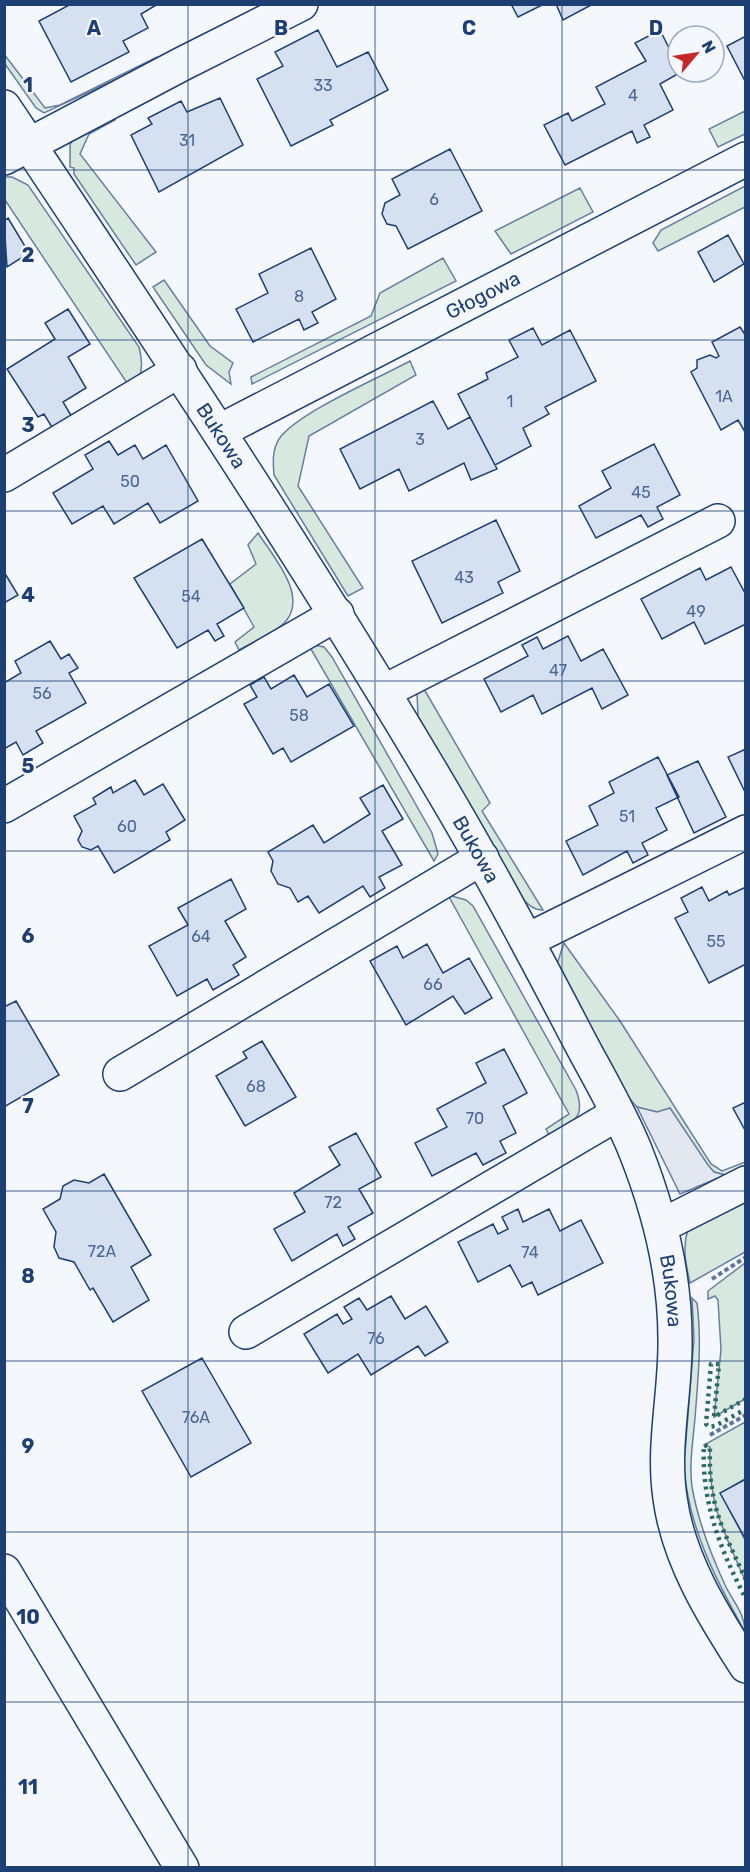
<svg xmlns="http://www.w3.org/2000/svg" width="750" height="1872" font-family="Rubik,sans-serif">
<rect width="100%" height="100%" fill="#f4f7fb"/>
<path fill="#d7e8df" stroke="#687fa3" stroke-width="1.5" d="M 4,54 L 45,108 L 60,105 L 157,57 L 158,60 L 44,113 L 36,108 L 5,64 Z
M 745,111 L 745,134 L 718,147 L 709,129 Z
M 112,114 L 115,120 L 89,134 L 80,154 L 156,252 L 136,265 L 74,174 L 74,168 L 70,167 L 70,145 L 73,138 Z
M 4,177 L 12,177 L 28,185 L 139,347 C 143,362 144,378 131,389 L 5,200 Z
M 745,186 L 745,207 L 658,251 L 653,243 L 661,230 Z
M 580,188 L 593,212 L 511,254 L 495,231 Z
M 443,258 L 456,281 L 252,384 L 251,377 L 371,316 L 380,293 Z
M 164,280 L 210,346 L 233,363 L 229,372 L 231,384 L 206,365 L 153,287 Z
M 410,361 L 416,375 L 309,436 L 298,486 L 363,588 L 348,596 L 274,475 C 273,463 272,450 279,439 C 297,413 379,378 410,361 Z
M 258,533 C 272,555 308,595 286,621 C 276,633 253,642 239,650 L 235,642 L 254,627 L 230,584 L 256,564 L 248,545 Z
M 308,644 L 324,647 L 332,657 L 432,833 L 438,854 L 434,861 Z
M 424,689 L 490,803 L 482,811 L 543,910 C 531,910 525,901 518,893 L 418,716 L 417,693 Z
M 448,895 L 466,900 L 473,906 L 576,1090 C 587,1120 572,1122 549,1135 L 546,1129 L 569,1114 Z
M 564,943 L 620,1021 L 711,1164 L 722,1171 L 745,1162 L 745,1167 L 725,1175 L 714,1172 L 657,1112 L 637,1107 L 626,1095 L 557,964 Z
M 745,1196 L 745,1252 L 690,1283 C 686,1265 682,1248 688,1229 Z
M 745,1263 L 745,1399 L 714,1417 L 721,1350 L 718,1300 L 715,1296 L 708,1299 L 708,1291 Z
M 692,1298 L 697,1303 C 702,1341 698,1379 695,1418 C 693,1441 689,1464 692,1487 C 698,1521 711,1555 726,1587 C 734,1603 745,1614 745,1632 C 716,1580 688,1527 684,1466 L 694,1339 Z
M 745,1422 L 745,1479 L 721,1493 L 745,1540 L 745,1580 C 723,1529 708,1505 710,1447 L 704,1445 Z"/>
<path fill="#e3e8f0" stroke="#687fa3" stroke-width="1.5" d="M 637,1107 L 657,1112 L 670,1108 L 708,1165 L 714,1172 L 725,1175 L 680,1194 Z"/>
<path fill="#d5e0f0" stroke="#1d3f73" stroke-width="1.5" d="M 71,4 L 158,4 L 141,14 L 148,28 L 123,41 L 129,52 L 71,82 L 39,21 Z
M 511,4 L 544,4 L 518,17 Z
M 556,4 L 593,4 L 563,20 Z
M 318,30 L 337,67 L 368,52 L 388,90 L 330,120 L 333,125 L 291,146 L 257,79 L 283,66 L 275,52 Z
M 660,30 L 678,66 L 678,72 L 681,72 L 660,84 L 673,110 L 644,125 L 650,137 L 637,143 L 632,131 L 565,165 L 544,125 L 568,113 L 572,121 L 605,104 L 596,87 L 646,61 L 635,43 Z
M 746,36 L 746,83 L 727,46 Z
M 220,98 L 243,145 L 159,192 L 131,135 L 152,124 L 148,118 L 181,101 L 187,112 Z
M 450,149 L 482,211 L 408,249 L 396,226 L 387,224 L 382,214 L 385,203 L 400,195 L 392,179 Z
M 8,218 L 29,253 L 7,267 L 4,221 Z
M 728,235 L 744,264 L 714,282 L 698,252 Z
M 311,248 L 336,299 L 312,312 L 318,323 L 304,330 L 299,319 L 253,342 L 236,309 L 268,293 L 259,274 Z
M 68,309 L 90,344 L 68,357 L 86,388 L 63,402 L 72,417 L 53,429 L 44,414 L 38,417 L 7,369 L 55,339 L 45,323 Z
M 740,327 L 746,336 L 745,432 L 738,420 L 721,430 L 691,372 L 697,368 L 697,360 L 710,355 L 716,358 L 719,356 L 712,342 Z
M 533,328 L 542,345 L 570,330 L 596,381 L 545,407 L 549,414 L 523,428 L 531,446 L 495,465 L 458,394 L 488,379 L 486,373 L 518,357 L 509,340 Z
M 433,401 L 448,429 L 470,417 L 497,469 L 471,480 L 464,463 L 409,491 L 399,469 L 360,489 L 340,449 Z
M 109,441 L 118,455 L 135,445 L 143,459 L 166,445 L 198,501 L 160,523 L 148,503 L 114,524 L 103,506 L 72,524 L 53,493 L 93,469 L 85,455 Z
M 654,444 L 680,495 L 657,507 L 663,519 L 648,527 L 641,515 L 596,538 L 579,506 L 611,488 L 602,471 Z
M 496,520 L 520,571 L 498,582 L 503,593 L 442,623 L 412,561 Z
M 202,539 L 244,608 L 217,624 L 224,636 L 215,641 L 208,630 L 177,648 L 134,578 Z
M 731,567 L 746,595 L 746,624 L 705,644 L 694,622 L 662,639 L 641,599 L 700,568 L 706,580 Z
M 4,572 L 18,595 L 4,603 Z
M 568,636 L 581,661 L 603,649 L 628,695 L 602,709 L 592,688 L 542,714 L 533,695 L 501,712 L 484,679 L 528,656 L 522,645 L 537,637 L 543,649 Z
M 50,641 L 61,659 L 69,654 L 78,668 L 69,673 L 86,703 L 36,731 L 43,743 L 23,755 L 16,742 L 4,749 L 4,683 L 21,673 L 15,661 Z
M 294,675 L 307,697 L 329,684 L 354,726 L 291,762 L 283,748 L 273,754 L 244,704 L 257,697 L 250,685 L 264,677 L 271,689 Z
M 746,749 L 746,791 L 745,792 L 728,757 Z
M 658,757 L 679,797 L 656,808 L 667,830 L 642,843 L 648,855 L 633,863 L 627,851 L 583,875 L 566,841 L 598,825 L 589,806 L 614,793 L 609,782 Z
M 698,761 L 726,817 L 694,833 L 667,775 Z
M 135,780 L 144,795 L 163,784 L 185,820 L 166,832 L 170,840 L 114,873 L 98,846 L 91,850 L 82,847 L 78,840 L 82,831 L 74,816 L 96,804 L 93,798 L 111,787 L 113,793 Z
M 383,785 L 403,819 L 382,831 L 402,865 L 379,877 L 385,888 L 370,897 L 363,886 L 319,913 L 308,896 L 298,902 L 290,888 L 278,884 L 271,871 L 273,861 L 268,852 L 313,825 L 324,843 L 370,814 L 360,798 Z
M 231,879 L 246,909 L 225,921 L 246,957 L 233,965 L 239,975 L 213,990 L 207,979 L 177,996 L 149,946 L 188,925 L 178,908 Z
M 702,887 L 709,901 L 727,891 L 729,895 L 746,887 L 746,964 L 709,983 L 675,918 L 688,912 L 681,898 Z
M 427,944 L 443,973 L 469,958 L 492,998 L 465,1014 L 453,996 L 406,1025 L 370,961 L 397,946 L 403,958 Z
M 16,1001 L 59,1075 L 4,1107 L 4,1007 Z
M 262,1041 L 296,1097 L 245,1126 L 216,1076 L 247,1058 L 243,1052 Z
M 504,1049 L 527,1093 L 503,1106 L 516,1133 L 500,1141 L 506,1153 L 483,1165 L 476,1153 L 432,1176 L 415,1143 L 447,1127 L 437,1109 L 486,1083 L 476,1063 Z
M 746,1102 L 746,1132 L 733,1108 Z
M 356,1133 L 381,1177 L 359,1189 L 373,1213 L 348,1227 L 355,1239 L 343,1246 L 337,1234 L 292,1261 L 274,1229 L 305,1212 L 294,1193 L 340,1165 L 329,1147 Z
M 104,1174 L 151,1255 L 131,1267 L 149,1300 L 113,1322 L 93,1288 L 90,1290 L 74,1262 L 59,1258 L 54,1247 L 56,1232 L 43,1209 L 60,1199 L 63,1186 L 74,1180 L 89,1183 Z
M 518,1209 L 523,1222 L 549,1209 L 560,1231 L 581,1220 L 603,1263 L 538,1295 L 532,1282 L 522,1287 L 510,1265 L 478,1282 L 458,1242 L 493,1224 L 498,1234 L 508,1229 L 502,1217 Z
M 391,1296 L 405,1319 L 426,1306 L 448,1342 L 425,1356 L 418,1346 L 371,1375 L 358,1354 L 328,1373 L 304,1334 L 337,1314 L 343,1324 L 352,1319 L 344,1307 L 359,1298 L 367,1310 Z
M 202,1358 L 251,1443 L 191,1477 L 142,1391 Z
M 746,1479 L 746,1540 L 720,1493 Z"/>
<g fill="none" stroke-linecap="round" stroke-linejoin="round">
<g stroke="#1d3f73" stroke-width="36">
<g id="minor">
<path id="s1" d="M 4,107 C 158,338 312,568 452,807 C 497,884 538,961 579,1040 C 598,1076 620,1113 635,1150 C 659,1210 675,1274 675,1339 C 676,1392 662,1445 670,1498 C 678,1559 713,1615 746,1666"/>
<path d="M 4,158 L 182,64 L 301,4"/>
<path id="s2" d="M 220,431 L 746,159"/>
<path d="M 4,475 L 180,370"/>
<path d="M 385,691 L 718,521"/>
<path d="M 4,806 L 337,614"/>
<path d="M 528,940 L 746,832"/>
<path d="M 120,1074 L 482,858"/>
<path d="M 661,1226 L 746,1183"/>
<path d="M 246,1332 L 617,1114"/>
</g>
</g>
<g stroke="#1d3f73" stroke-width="36">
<path id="major" d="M 4,1571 L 182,1868"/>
</g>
<path stroke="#5e769c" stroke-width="4" stroke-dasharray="4.5 3" stroke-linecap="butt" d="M 712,1279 L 746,1257
M 710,1435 L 746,1415"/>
<use href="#minor" stroke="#f4f7fb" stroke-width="33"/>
<use href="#major" stroke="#f4f7fb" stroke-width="33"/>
<path stroke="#2c6c60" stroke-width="4.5" stroke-dasharray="3 4.5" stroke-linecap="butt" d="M 746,1399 L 714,1417 L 719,1364 L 711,1364 L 706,1424 L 709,1427 L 715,1426 L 746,1409
M 746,1580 C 722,1528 708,1505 710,1447 L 704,1445 C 701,1501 720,1549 746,1599"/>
</g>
<path fill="none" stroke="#1d3f73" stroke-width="1.5" stroke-opacity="0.55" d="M 188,4 L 188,1868M 375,4 L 375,1868M 562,4 L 562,1868M 4,170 L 746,170M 4,340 L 746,340M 4,511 L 746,511M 4,681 L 746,681M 4,851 L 746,851M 4,1021 L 746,1021M 4,1191 L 746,1191M 4,1361 L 746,1361M 4,1532 L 746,1532M 4,1702 L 746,1702"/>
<g text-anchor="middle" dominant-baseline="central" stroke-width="4.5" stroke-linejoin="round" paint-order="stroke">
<g font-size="16" fill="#4b6792">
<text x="323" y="85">33</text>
<text x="633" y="95">4</text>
<text x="187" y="140">31</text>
<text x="434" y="199">6</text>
<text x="299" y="296">8</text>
<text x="724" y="396">1A</text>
<text x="510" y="401">1</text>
<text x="420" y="439">3</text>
<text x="130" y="481">50</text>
<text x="641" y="492">45</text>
<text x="464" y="577">43</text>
<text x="191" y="596">54</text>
<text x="696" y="611">49</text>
<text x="558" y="670">47</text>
<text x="42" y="693">56</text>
<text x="299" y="715">58</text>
<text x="627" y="816">51</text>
<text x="127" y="826">60</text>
<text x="201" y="936">64</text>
<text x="716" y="941">55</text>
<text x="433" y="984">66</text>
<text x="256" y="1086">68</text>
<text x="475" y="1118">70</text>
<text x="333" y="1202">72</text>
<text x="102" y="1251">72A</text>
<text x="530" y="1252">74</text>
<text x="376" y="1338">76</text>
<text x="196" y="1417">76A</text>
</g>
<g font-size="20" fill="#1d3f73" stroke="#f4f7fb">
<text stroke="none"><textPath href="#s2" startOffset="296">Głogowa</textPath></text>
<text stroke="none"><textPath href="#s1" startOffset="394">Bukowa</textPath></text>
<text stroke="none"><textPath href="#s1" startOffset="880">Bukowa</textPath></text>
<text stroke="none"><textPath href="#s1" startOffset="1366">Bukowa</textPath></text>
</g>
</g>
<g font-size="20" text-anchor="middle" font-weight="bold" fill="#1d3f73" stroke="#f4f7fb" stroke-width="4.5" stroke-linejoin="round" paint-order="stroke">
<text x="94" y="35">A</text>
<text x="281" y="35">B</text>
<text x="469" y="35">C</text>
<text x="656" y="35">D</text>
<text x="28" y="92">1</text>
<text x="28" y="262">2</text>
<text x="28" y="432">3</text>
<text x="28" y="602">4</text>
<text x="28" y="773">5</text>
<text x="28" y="943">6</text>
<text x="28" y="1113">7</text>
<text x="28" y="1283">8</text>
<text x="28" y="1453">9</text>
<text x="28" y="1624">10</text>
<text x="28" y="1794">11</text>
</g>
<rect width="750" height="1872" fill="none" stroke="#1d3f73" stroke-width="12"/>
<g transform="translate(696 54) rotate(61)"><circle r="28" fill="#f4f7fb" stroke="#9eadc5" stroke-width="1.5"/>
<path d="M0-4.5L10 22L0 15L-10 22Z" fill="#c62828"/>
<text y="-9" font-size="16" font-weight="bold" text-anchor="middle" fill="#1d3f73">N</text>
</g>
</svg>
